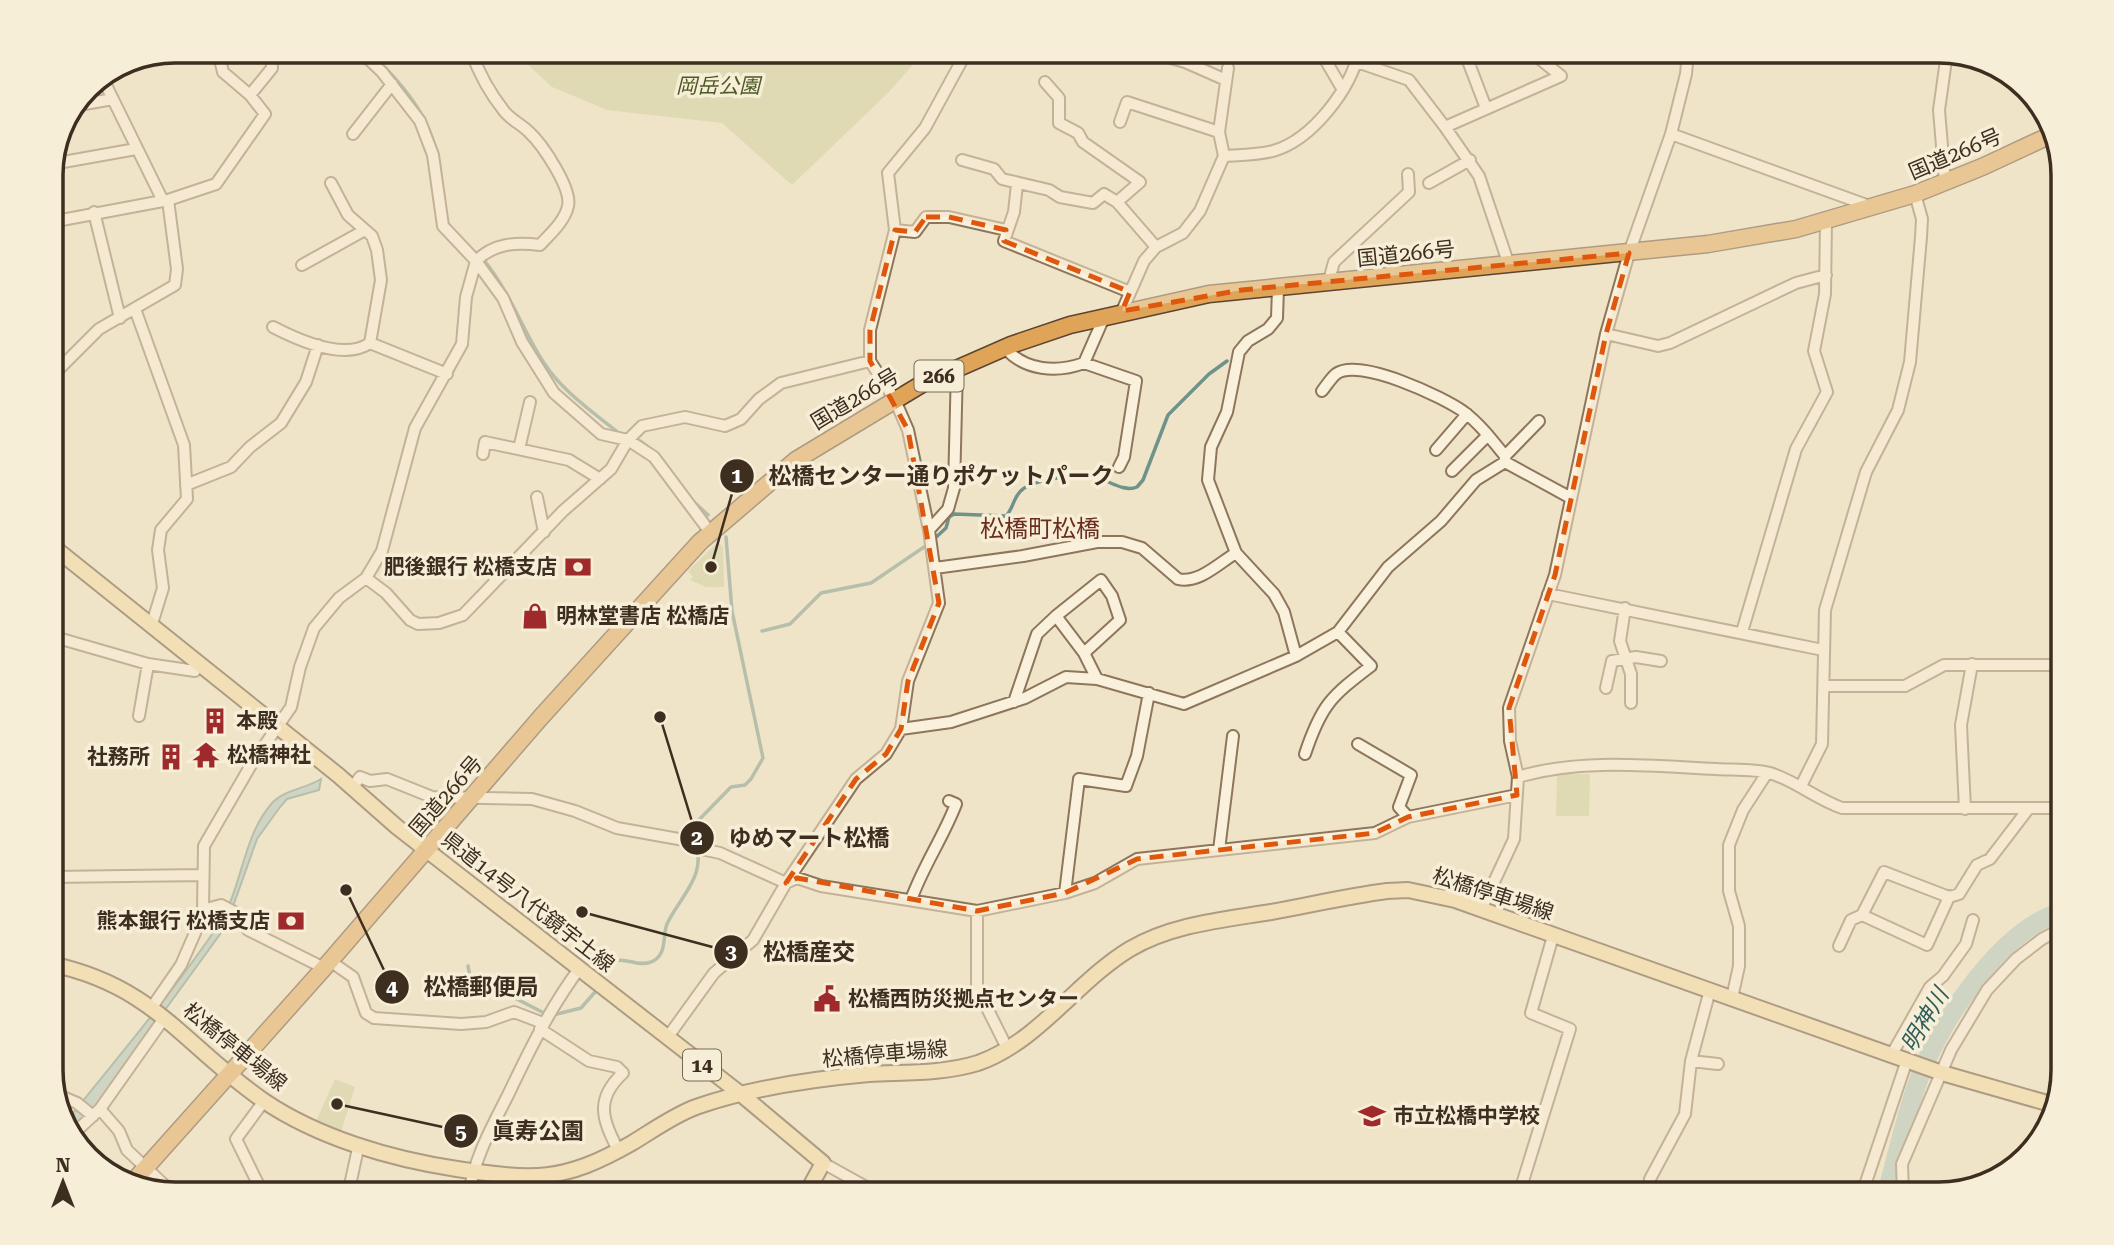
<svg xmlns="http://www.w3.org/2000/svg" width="2114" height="1245" font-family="'Roboto Serif','Noto Sans JP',serif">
<rect width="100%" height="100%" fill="#f0e4c8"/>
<path fill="#c9cf9b" d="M 513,51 L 925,51 L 889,92 L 792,185 L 722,123 L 607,110 L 552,87 Z
M 718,542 L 723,547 L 724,587 L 706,587 L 690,580 L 693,577 L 688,571 Z
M 1557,774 L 1590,774 L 1589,816 L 1556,816 Z
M 335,1079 L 355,1087 L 341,1132 L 316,1121 Z"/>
<path fill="#a9c4bc" stroke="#6f938a" stroke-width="2" d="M 321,779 L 319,790 L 287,799 L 280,807 L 257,839 L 226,926 L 93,1109 L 68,1132 L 65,1123 C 117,1058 172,994 219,924 C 243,887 242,836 273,802 C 285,790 307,788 321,779 Z"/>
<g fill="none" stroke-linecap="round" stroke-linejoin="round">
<path stroke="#6f938a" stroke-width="3.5" d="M 369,52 C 408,88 436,124 441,178
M 483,259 C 509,290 522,329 544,363 C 562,391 594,413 620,434
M 640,441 L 652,450
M 694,502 L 708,515
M 933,540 L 946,528 L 949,517 L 954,514 L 1006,516 C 1014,508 1013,496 1023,489 C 1033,480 1077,474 1091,476 C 1106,478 1122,493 1137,487 L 1143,480 L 1168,415 L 1209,374 L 1227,361
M 762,631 L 790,624 L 821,593 L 871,583 L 927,545
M 690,838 L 689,830 L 731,787 L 745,785 L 751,779 L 763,758 L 732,611 L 726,537
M 468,966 L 470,977 L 483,989 L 501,991 L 546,1014
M 601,972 C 620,948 632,969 651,962 C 668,955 662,936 667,924 C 677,902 704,877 697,851
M 553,1015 L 581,1008 L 595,992"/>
<path stroke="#a9c4bc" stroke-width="19" d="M 1886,1194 C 1898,1154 1906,1110 1922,1071 C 1945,1015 2002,929 2063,911"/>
<g stroke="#8d765c" stroke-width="14">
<path id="minor" d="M 218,51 L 223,72 L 250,95
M 360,51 L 382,72 L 420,121 L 433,155 L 443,226 L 476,261 L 503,298 L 522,342 L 554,393 L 601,434 L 628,440 L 654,457 L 710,532
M 1146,51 L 1185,62 L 1226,80
M 1320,51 L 1343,90
M 1121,57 L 1124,51
M 1357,62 L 1409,80 L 1445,127 L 1479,176 L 1509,265
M 102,77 L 163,201
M 1045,82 L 1059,98 L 1059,123 L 1078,133 L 1083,142 L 1140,182 L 1117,202 L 1156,247
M 79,105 L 113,99
M 1486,108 L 1468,61 L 1497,51
M 1120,122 L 1127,102 L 1219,132
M 1445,127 L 1561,76 L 1530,51
M 353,134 L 392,84
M 1671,134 L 1872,207
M 1224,156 L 1219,132 L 1228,68
M 962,160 L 994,169 L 1002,179 L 1049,190 L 1060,197 L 1093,203 L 1104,194 L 1117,202
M 52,164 L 136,149
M 1945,182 L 1939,110 L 1947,53
M 331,183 L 348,215 L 372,236 L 377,250 L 381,280 L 370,343 L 447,374
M 1429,183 L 1470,160
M 1017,184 L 1014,212 L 1004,241 L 1130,292
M 94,212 L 120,318
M 51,222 L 168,200
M 895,230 L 915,232 L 926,217 L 949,217 L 1006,230
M 302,265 L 365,230
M 1328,284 L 1334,262 L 1409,192 L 1408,174
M 1278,288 L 1277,318 L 1268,329 L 1248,341 L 1239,352 L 1227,412 L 1211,447 L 1208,480 L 1236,553 L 1274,594 L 1284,612 L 1296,656
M 135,309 L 184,445 L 187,499 L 161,530 L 158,550 L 163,588 L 151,627
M 1122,311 L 1144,261 L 1156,247 L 1183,233 L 1200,211 L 1224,156 C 1240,155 1257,155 1273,151 C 1312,140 1351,89 1359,51
M 1105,315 L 1084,363 L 1136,381 L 1124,457 L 1119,467
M 273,327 C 298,340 344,361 370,343
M 2059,329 L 2063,373
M 1606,334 L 1658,346 L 1670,343 L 1796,283 L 1826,275
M 1005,348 C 1025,371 1057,373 1084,363
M 51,377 L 99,329 L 175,285 L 177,269 L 168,200 L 216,184 L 265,114 L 250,95 L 272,68 L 271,51
M 1322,391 C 1326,386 1331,378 1336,374 C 1359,357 1443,397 1464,412 C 1480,424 1493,441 1505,456
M 519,449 L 530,402
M 1436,450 L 1467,414
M 483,454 L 485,442 L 569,460 L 600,479
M 1505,461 L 1505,456 L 1539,421
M 1452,471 L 1488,435
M 186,485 L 231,467 L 250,447 L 281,423 L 306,382 L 318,345
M 537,497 L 544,532
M 929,530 L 948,509 L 954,488 L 957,367
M 935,568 L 1023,556 L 1097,542 L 1122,542 L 1142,548 L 1178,579 C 1199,584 1219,563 1236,553
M 366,578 L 386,593 L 410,620 L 418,624 L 439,623 L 463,615 L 563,511 L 611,469 L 628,440 L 642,426 L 685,417 L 725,426 L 741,419 L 759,399 L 781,383 L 870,361
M 1548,594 L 1823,650
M 1625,608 L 1620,641 L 1631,674 L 1631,703
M 1056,616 L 1101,580 L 1112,596 L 1120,620 L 1084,653
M 1742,632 L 1796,449 L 1827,392 L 1814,351 L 1825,294 L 1826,220
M 51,636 L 148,664 L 195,671
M 1824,686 L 1905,686 L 1944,665 L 2063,665
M 1606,688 L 1612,661 L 1636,657 L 1661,661
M 1014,702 L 1037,634 L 1056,616 L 1084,653 L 1097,679
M 139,716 L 148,664
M 901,729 L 951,722 L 1025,698 L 1066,677 L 1097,679 L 1184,704 L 1296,656 L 1338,632 L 1388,567 L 1441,521 L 1476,480 L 1505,462 L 1571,498
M 1358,744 L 1411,775 L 1399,807 L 1408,817
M 1305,754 C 1321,706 1330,697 1371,666 L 1338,632
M 2059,767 L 2057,868 L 2063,867
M 1518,777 C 1580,758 1652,766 1716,769 C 1733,770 1754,769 1770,773 C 1796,781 1816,799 1842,808 L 2063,808
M 1801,786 L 1822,744 L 1825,610 L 1866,472 L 1898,410 L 1910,362 L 1921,237 L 1922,219 L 1915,194
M 352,788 L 360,777 L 370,781 L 387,779 L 432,797 L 532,799 L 575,811 L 617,828 L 684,840 L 701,849 L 720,853 L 786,883 L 797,878 L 821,886 L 977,911 L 1065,893 L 1095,883 L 1137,859 L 1375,833 L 1408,817 L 1517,795
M 1965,809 L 1961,725 L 1972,664
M 1219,850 L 1233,736
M 51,877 L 203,875
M 1065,893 L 1079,779 L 1126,786 L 1137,756 L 1149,693
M 1949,897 L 1927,945 L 1862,915 L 1884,872 L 1949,897 L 1959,894 L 1977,865 L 1990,859 L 2029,808
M 911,900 C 923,866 943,838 956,804 L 949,801
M 203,910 L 221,905 L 236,913 L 248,930 L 324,968
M 1481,910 L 1514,839 L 1518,777 L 1510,741 L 1509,708 L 1555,575 L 1606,334 L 1629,253 L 1671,134 L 1686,74 L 1688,51
M 977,911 L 977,988 L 1007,1048
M 1839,946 L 1851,920 L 1862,915
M 330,961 L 353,977 L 366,1013 L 374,1018 L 461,1024 L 486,1022 L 514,1012 L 543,1023
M 1732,998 L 1739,966 L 1739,926 L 1729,891 L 1729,845 L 1743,810 L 1767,773
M 152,1007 L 181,965 L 198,926 L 203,910 L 204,846 L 251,765 L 291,707 L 300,667 L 314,628 L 339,598 L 366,578 L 382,551 L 415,428 L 462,344 L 466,297 L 476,261 C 494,243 516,242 540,245 C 550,234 565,221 568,206 C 572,188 542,144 529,132 C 521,124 511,120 504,111 C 489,92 479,74 471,51
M 540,1029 L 589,1061 L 617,1067 L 623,1073 C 594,1100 603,1120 618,1150
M 667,1038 L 714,973 L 753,940 L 786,883 L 856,779 L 886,754 L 901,729 L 908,681 L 939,603 L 929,530 L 908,430 L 895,400 L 870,361 L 870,330 L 895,230 L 888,173 L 925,128 L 967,51
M 1892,1054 L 1930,987 L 1943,976 L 1966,944 L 1973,920
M 1691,1061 L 1718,1064
M 56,1094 L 77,1103 L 93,1116
M 100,1109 L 119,1131 L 127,1150 L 174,1194
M 71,1136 L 100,1109 L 165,1017
M 823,1163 L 879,1194
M 263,1194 L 236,1139 L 264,1101
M 348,1194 L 359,1144
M 469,1194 C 474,1158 492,1127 508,1095 C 529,1051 550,1008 579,969
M 1519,1194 L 1570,1029 L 1531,1013 L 1553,936
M 1648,1194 L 1650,1179 L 1685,1114 L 1691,1061 L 1710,990
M 1862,1194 L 1907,1060
M 1903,1194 L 1902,1164 L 1951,1050 L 1987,990 L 2016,959 L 2042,939 L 2063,928"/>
</g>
<g stroke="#5b4430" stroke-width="18">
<path id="major" d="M 51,545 L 338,775 L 397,827 L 742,1095 L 823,1163 L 806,1194
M 51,964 C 155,986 184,1046 264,1101 C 319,1138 391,1159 457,1169 C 534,1180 562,1183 632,1143 C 652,1131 674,1115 696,1107 C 750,1088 812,1079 869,1074 C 906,1072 942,1074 978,1063 C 1038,1042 1077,981 1130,949 C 1173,924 1223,920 1271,912 C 1310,905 1348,896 1387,891 L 1408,890 L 1455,900 L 1942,1073 L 2054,1105"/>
</g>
<g stroke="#5b4430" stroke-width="19">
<path id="highway" d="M 132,1183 L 324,968 L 541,717 L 700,542 L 796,460 L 922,384 L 1011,345 L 1070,325 L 1209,294 L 1708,244 L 1796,229 L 1915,194 L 1982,167 L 2053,134"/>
</g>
<use href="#minor" stroke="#faf1dc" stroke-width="10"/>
<use href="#major" stroke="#f3d9a0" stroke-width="14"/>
<use href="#highway" stroke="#e0a458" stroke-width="16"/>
</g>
<path d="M0 0H2114V1245H0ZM 926,217 L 949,217 L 1006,230 L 1004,241 L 1130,292 L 1122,311 L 1242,290 L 1629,253 L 1606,334 L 1555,575 L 1509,708 L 1517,795 L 1408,817 L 1375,833 L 1137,859 L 1065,893 L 977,911 L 797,878 L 786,883 L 856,779 L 886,754 L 901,729 L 908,681 L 939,603 L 908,430 L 870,361 L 870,330 L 895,230 L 915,232 Z" fill="#f0e4c8" fill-opacity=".55" fill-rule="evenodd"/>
<path fill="none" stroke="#df570d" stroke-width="5" stroke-dasharray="14 9" stroke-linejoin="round" d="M 926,217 L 949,217 L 1006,230 L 1004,241 L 1130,292 L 1122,311 L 1242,290 L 1629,253 L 1606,334 L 1555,575 L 1509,708 L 1517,795 L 1408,817 L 1375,833 L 1137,859 L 1065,893 L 977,911 L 797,878 L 786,883 L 856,779 L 886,754 L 901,729 L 908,681 L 939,603 L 908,430 L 870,361 L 870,330 L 895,230 L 915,232 Z"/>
<defs>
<g id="bank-bare" transform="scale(2.1)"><path d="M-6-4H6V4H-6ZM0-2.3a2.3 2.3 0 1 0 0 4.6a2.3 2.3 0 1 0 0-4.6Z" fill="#9e2a2b" stroke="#f7eed8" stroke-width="2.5" paint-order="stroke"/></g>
<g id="shop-bare" transform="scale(2.1)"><path d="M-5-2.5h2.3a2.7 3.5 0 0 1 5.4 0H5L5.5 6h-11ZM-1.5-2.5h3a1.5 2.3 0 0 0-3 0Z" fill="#9e2a2b" stroke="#f7eed8" stroke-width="2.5" paint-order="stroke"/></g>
<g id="building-bare" transform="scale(2.1)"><path d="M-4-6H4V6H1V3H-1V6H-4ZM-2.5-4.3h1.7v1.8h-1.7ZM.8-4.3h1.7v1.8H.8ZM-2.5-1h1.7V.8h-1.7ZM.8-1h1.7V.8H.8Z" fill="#9e2a2b" stroke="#f7eed8" stroke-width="2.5" paint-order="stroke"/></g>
<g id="temple-bare" transform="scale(2.1)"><path d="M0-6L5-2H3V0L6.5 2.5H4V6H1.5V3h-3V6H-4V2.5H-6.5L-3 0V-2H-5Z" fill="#9e2a2b" stroke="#f7eed8" stroke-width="2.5" paint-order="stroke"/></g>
<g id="civic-bare" transform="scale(2.1)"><path d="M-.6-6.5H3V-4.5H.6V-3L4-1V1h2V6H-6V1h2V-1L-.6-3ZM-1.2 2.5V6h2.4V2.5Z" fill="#9e2a2b" stroke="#f7eed8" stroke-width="2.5" paint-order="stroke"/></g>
<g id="school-bare" transform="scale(2.1)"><path d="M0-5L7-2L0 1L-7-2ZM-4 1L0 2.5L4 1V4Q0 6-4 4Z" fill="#9e2a2b" stroke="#f7eed8" stroke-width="2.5" paint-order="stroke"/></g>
</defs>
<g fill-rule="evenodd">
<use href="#bank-bare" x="578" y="567"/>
<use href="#shop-bare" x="535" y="616"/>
<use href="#building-bare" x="215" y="721"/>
<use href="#temple-bare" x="206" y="755"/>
<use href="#building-bare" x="171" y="757"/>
<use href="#bank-bare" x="291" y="921"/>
<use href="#civic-bare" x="827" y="999"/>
<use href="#school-bare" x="1372" y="1116"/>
</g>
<g text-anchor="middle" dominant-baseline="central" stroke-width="7" stroke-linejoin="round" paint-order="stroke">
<g fill="#f7eed8" stroke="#756857" stroke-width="2">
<rect x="914.5" y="360.5" width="49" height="31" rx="5"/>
<rect x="683" y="1049.5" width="38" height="31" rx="5"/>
</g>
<g font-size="19" font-weight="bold" fill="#3d2e20">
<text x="939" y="376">266</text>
<text x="702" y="1065">14</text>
</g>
<g font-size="21" font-style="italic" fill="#4d5a26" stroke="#f7eed8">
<text x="718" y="86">岡岳公園</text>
</g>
<g font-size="21" fill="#3d2e20" stroke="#f7eed8">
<text transform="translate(1955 154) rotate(-23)">国道266号</text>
<text transform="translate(1406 254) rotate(-6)">国道266号</text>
<text transform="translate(855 399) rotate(-31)">国道266号</text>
<text transform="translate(446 796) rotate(-49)">国道266号</text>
<text transform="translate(1493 894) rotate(18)">松橋停車場線</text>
<text transform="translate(528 902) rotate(38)">県道14号八代鏡宇土線</text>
<text transform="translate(235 1047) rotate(39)">松橋停車場線</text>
<text transform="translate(885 1054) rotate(-5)">松橋停車場線</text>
</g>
<g font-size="21" font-weight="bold" fill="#3d2e20" stroke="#f7eed8" text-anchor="start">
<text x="557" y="567" text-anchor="end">肥後銀行 松橋支店</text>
<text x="556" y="616">明林堂書店 松橋店</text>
<text x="236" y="721">本殿</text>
<text x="227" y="755">松橋神社</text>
<text x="150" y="757" text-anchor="end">社務所</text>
<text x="270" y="921" text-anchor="end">熊本銀行 松橋支店</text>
<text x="848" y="999">松橋西防災拠点センター</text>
<text x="1393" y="1116">市立松橋中学校</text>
</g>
<g font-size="23" font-style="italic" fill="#2f5d5a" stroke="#f7eed8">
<text transform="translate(1925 1020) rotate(-59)">明神川</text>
</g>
<g font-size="24" fill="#6b2e1e" stroke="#f7eed8">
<text x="1040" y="529">松橋町松橋</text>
</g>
</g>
<path d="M0 0H2114V1245H0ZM175 63H1939A112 112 0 0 1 2051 175V1070A112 112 0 0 1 1939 1182H175A112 112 0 0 1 63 1070V175A112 112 0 0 1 175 63Z" fill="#f7eed8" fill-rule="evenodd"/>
<path fill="none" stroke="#3d2e20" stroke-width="3.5" d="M175 63H1939A112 112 0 0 1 2051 175V1070A112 112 0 0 1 1939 1182H175A112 112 0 0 1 63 1070V175A112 112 0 0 1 175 63Z"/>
<path fill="none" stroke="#3d2e20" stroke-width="2.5" d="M711 567L737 476M660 717L697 838M582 912L731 952M346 890L392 987M337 1104L461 1131"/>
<g fill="#3d2e20" stroke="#f7eed8" stroke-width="2.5">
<circle cx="711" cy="567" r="7"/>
<circle cx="660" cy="717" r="7"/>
<circle cx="582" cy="912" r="7"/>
<circle cx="346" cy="890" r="7"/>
<circle cx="337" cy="1104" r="7"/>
<circle cx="737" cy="476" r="18"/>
<circle cx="697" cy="838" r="18"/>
<circle cx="731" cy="952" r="18"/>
<circle cx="392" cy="987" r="18"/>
<circle cx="461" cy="1131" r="18"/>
</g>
<g font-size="21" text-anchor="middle" font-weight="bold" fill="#fff">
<text x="737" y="483">1</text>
<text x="697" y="845">2</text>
<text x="731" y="959">3</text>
<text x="392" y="995">4</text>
<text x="461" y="1139">5</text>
</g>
<g font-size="23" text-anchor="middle" font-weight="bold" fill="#3d2e20" stroke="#f7eed8" stroke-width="7" stroke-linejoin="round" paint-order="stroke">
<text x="941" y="484">松橋センター通りポケットパーク</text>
<text x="809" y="846">ゆめマート松橋</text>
<text x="809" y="960">松橋産交</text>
<text x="481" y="995">松橋郵便局</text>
<text x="538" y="1139">眞寿公園</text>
</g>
<g transform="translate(63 1182)" stroke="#f7eed8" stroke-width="5" paint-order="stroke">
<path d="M0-5L12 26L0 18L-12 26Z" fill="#3d2e20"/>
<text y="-10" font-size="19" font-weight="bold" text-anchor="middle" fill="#3d2e20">N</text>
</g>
</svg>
